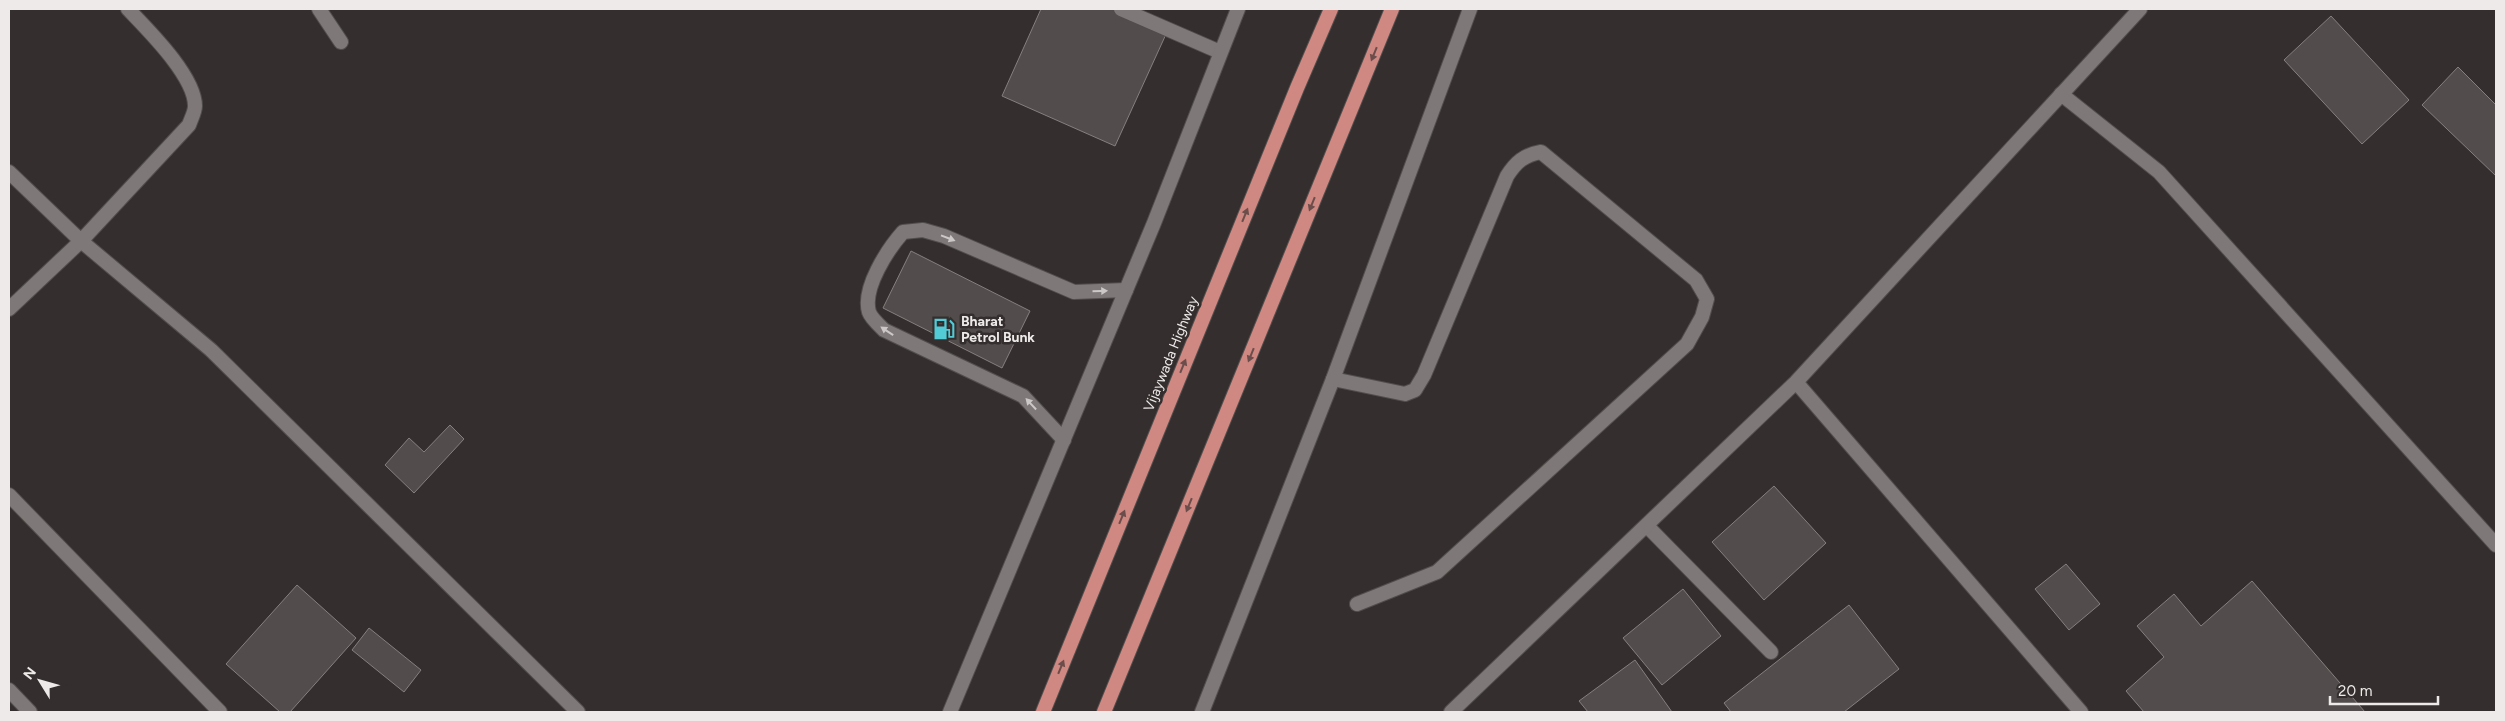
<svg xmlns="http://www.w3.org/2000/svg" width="2505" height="721" font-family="Figtree,sans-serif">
<rect width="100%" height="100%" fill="#342f2e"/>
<path fill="#524d4c" stroke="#867f7f" d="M 1041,9 L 1116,9 L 1167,32 L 1115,146 L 1002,96 Z
M 2331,16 L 2409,100 L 2362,144 L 2284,60 Z
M 2458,67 L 2496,105 L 2496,176 L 2422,105 Z
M 911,251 L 1030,311 L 1002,368 L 883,308 Z
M 450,425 L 464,439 L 414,493 L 385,465 L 409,438 L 424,452 Z
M 1774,486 L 1826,543 L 1764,600 L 1712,542 Z
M 2066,564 L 2100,604 L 2069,630 L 2035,589 Z
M 2252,581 L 2365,712 L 2144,712 L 2126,691 L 2164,657 L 2137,626 L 2174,594 L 2201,626 Z
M 297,585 L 356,638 L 290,712 L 280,712 L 226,664 Z
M 1683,589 L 1721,636 L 1662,685 L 1623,638 Z
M 1849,605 L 1899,669 L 1844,712 L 1731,712 L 1724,703 Z
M 369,628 L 421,670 L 404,692 L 352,650 Z
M 1635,660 L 1672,712 L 1588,712 L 1579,701 Z"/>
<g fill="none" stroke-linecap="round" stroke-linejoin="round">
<g stroke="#524e4d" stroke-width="16">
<path id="service" d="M 2061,94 L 2159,172 L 2496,545
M 1333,379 L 1405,394 L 1415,390 L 1424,375 L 1507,176 C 1516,162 1524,155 1541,152 L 1696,280 L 1707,299 L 1702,317 L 1687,344 L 1437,572 L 1357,604
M 1064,440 L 1023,396 L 884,330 C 879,325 871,318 869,312 C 862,288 888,249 903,232 L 923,230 L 944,236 L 1074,292 L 1126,290
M 1647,526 L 1771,652"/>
</g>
<g stroke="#524e4d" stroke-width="16">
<path id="minor" d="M 319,9 L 341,42
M 1121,9 L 1220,52
M 9,172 L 81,241 L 211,350 L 578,712
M 9,309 L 81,241 L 189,125 C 191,119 195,112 195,106 C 195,76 148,30 128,9
M 1796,382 L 2081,712
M 9,495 L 220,712
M 9,690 L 30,712
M 1451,712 L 1796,382 L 2140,9"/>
</g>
<g stroke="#524e4d" stroke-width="16">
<path id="tertiary" d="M 950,712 L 1154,223 L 1238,9
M 1202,712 L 1333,379 L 1470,9"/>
</g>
<g stroke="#524e4d" stroke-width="16">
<path id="trunk" d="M 1043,712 L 1297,88 L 1331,9
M 1104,712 L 1392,9"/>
</g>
<use href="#service" stroke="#7f7878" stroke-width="14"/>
<use href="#minor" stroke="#7f7878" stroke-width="14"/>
<use href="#tertiary" stroke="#7f7878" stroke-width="14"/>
<use href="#trunk" stroke="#d08882" stroke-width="14"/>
</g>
<defs><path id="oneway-solid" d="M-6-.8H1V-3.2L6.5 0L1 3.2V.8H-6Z" transform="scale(1.25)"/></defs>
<g fill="#6b4e4b">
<use href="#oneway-solid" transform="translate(1374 54) rotate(112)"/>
<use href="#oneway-solid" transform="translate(1312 204) rotate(112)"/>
<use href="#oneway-solid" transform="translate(1245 215) rotate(-68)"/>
<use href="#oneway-solid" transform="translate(1251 355) rotate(112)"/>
<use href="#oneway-solid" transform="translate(1183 366) rotate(-68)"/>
<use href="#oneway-solid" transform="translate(1189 505) rotate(112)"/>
<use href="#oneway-solid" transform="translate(1122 517) rotate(-68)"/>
<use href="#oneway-solid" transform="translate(1061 667) rotate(-68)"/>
</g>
<g fill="#ccc8c7">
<use href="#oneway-solid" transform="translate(948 238) rotate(21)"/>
<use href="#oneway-solid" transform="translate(1100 291) rotate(-2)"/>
<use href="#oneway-solid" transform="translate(887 331) rotate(-146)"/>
<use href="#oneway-solid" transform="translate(1031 404) rotate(-133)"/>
</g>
<defs>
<g id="fuel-bare" transform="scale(1.725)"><path d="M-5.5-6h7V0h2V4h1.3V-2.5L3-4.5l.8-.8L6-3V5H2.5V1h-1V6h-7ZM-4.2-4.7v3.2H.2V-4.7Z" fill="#52cbd7" stroke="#342f2e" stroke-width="2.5" paint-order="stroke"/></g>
</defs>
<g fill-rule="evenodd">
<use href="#fuel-bare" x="944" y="329"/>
</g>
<g text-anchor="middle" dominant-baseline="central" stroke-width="5" stroke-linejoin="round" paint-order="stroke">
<g font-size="14" font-weight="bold" fill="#edeae9" stroke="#342f2e" text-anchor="start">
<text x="961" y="321">Bharat<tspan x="961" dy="16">Petrol Bunk</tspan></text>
</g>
<g font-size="14" fill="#edeae9" stroke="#342f2e">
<text transform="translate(1171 354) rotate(-68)">Vijaywada Highway</text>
</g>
</g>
<rect width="2505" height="721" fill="none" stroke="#edeae9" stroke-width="20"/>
<g transform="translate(40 681) rotate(307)" stroke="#342f2e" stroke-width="4" paint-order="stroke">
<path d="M0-4L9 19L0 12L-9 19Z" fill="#edeae9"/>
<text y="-8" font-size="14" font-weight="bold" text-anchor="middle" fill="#edeae9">N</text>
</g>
<path d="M2330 696v8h108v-8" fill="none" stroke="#edeae9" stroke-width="2.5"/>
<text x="2338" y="696" font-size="15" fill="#edeae9" stroke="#342f2e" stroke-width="4" paint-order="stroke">20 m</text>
</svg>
